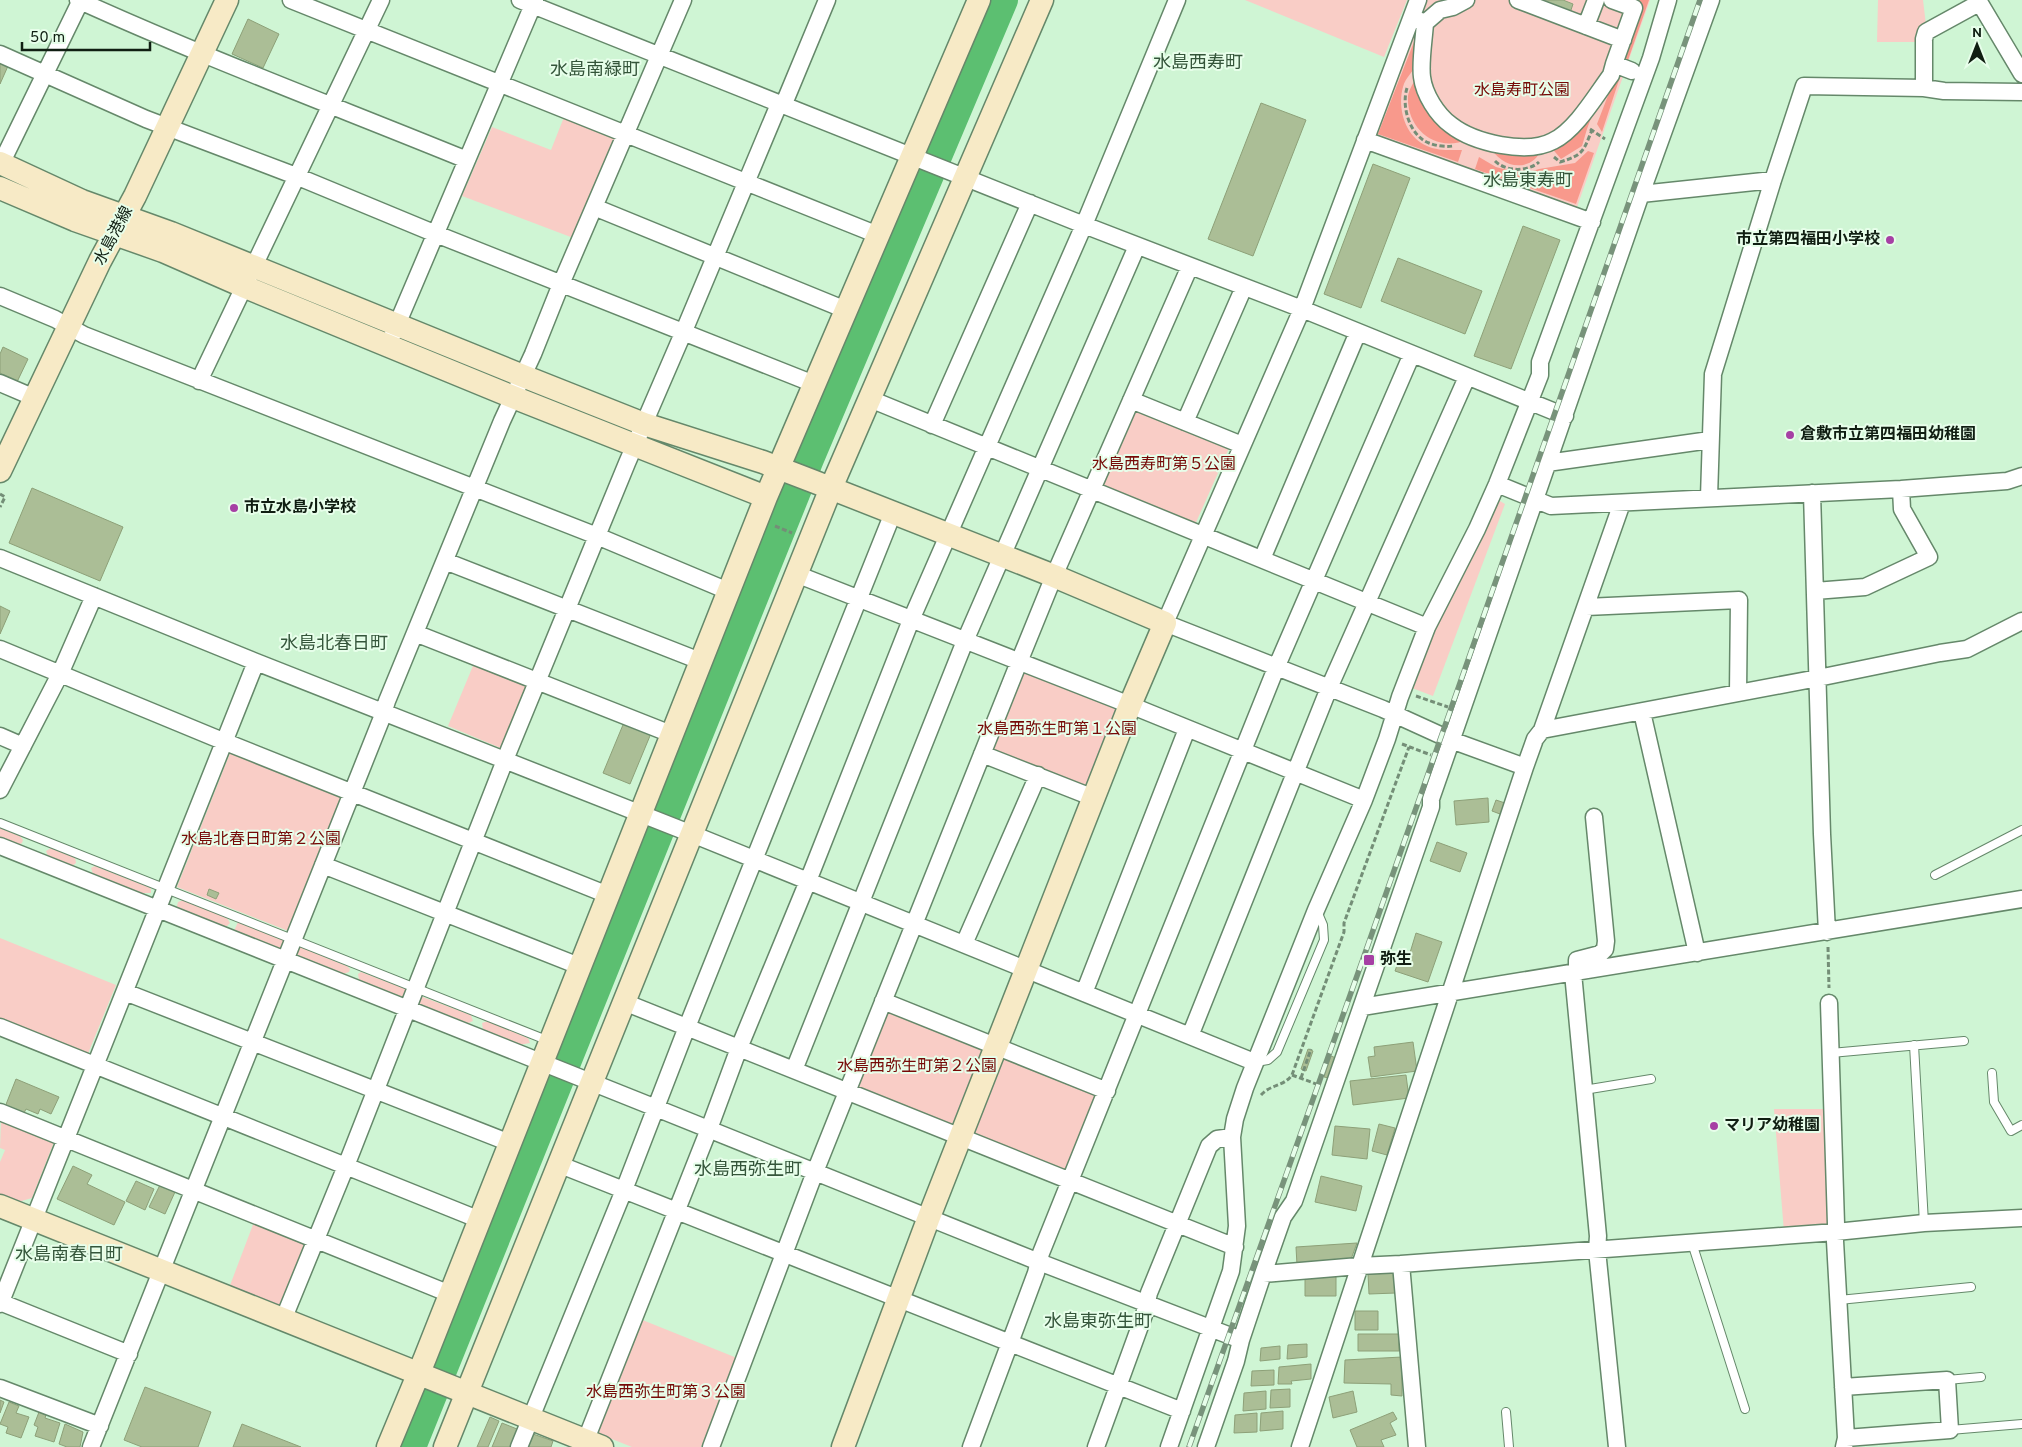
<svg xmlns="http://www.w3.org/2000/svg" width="2022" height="1447" font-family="Overpass,'Noto Sans JP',sans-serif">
<rect width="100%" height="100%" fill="#cff5d4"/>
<path fill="#f9cdc6" d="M 1245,0 L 1407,0 L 1384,57 Z
M 1426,0 L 1650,0 L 1577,207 L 1375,136 Z
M 1878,0 L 1923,0 L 1926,25 L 1917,42 L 1877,42 Z
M 564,117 L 617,139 L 576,239 L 462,196 L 492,127 L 551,150 Z
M 1136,406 L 1230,446 L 1194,527 L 1100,487 Z
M 1500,501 L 1505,504 L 1433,696 L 1412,688 L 1432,633 L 1496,503 Z
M 475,661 L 531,683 L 503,749 L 448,726 Z
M 1024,669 L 1115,707 L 1118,711 L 1087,789 L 990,750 Z
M 232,748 L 346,794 L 291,932 L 177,887 Z
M 0,828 L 20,836 L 23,840 L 22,843 L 18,845 L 0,837 Z
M 51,848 L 75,857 L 76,863 L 72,866 L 48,856 L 46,851 Z
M 95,866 L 149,887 L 151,889 L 151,893 L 138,893 L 93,874 L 91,868 Z
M 183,900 L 227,918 L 230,923 L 227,926 L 223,926 L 178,909 L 177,906 L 178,902 Z
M 238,922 L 283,940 L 284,948 L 281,949 L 234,931 Z
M 0,938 L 116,985 L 87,1056 L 0,1020 Z
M 300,947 L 347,966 L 350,969 L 349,972 L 343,974 L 298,955 L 296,952 Z
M 361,972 L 406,989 L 407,990 L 405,998 L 359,980 L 358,974 Z
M 420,996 L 471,1015 L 473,1021 L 468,1023 L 418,1004 L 417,1002 Z
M 888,1008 L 984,1048 L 951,1127 L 857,1087 Z
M 488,1021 L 528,1038 L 530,1043 L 519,1045 L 483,1029 L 482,1023 Z
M 1004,1056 L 1098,1095 L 1065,1173 L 973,1136 Z
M 1774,1109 L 1828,1109 L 1832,1222 L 1826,1228 L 1784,1232 Z
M 1,1120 L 54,1142 L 32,1198 L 18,1202 L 0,1195 L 0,1162 L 5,1150 L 0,1148 Z
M 254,1222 L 309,1244 L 283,1309 L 229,1288 Z
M 640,1319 L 737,1358 L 701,1447 L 632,1447 L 594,1432 Z"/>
<path fill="#f8998c" d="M 1638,0 L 1649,0 L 1626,66 L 1618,63 Z
M 1419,29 C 1419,39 1420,51 1418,60 C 1416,70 1405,77 1403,87 C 1397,108 1405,137 1427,146 C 1438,151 1450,150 1462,150 L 1458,162 L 1378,134 Z
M 1622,71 L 1602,132 L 1597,124 L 1612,85 Z
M 1418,75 L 1468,139 C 1437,154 1406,129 1408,96 C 1409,89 1414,82 1418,75 Z
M 1600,94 L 1587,129 L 1582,146 L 1561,159 L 1550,146 Z
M 1488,145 L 1541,148 C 1537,166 1515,170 1502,160 C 1496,156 1492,150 1488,145 Z
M 1588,151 L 1594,153 L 1576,204 L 1475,169 L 1479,157 L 1496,167 L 1511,171 L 1526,173 L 1539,169 L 1575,163 Z"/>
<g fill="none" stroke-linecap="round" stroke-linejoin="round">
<path stroke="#5cbf71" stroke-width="5" d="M 812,476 L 1015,0
M 448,1380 L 508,1235 L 808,486
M 420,1447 L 444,1390"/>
<path stroke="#5cbf71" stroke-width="30" d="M 411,1447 L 809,459 L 1003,0"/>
</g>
<path fill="#abbe96" stroke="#8da078" d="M 1532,0 L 1563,0 L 1573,4 L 1569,16 Z
M 248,19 L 279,34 L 263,68 L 232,54 Z
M 0,63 L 8,66 L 0,84 Z
M 1261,103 L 1306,120 L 1253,256 L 1208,239 Z
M 1373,164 L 1410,178 L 1361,308 L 1324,294 Z
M 1523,226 L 1560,240 L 1511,369 L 1474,356 Z
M 1398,258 L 1482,291 L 1465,334 L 1381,301 Z
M 3,347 L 28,359 L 17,382 L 0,373 L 0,354 Z
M 32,488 L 123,527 L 100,581 L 9,543 Z
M 0,606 L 10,611 L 0,634 Z
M 625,720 L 652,731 L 630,784 L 603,773 Z
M 1488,798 L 1489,822 L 1456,825 L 1454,801 Z
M 1496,800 L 1505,803 L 1500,814 L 1492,811 Z
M 1437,842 L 1467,853 L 1460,872 L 1430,861 Z
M 209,889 L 219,893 L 216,899 L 207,895 Z
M 1416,933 L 1442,942 L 1428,982 L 1395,971 L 1401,954 L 1409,956 Z
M 1413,1042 L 1417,1071 L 1371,1077 L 1368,1057 L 1375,1056 L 1374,1047 Z
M 1308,1049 L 1313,1051 L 1306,1071 L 1301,1069 Z
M 1331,1056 L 1336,1058 L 1329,1078 L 1324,1077 Z
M 1406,1075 L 1409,1098 L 1353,1105 L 1350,1081 Z
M 16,1079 L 59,1097 L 51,1114 L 40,1109 L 38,1114 L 26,1109 L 23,1115 L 5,1107 Z
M 1379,1124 L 1395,1128 L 1387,1155 L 1372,1151 Z
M 1335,1126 L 1370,1129 L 1367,1159 L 1332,1155 Z
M 73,1166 L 92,1175 L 87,1184 L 125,1202 L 114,1225 L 57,1199 Z
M 1321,1176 L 1362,1186 L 1356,1211 L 1315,1202 Z
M 136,1181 L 154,1189 L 145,1210 L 126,1201 Z
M 160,1185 L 175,1192 L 165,1214 L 149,1207 Z
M 1357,1243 L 1350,1262 L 1297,1265 L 1296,1247 Z
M 1395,1273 L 1396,1293 L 1369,1294 L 1368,1274 Z
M 1305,1274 L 1336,1275 L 1336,1296 L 1305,1296 Z
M 1355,1311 L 1378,1311 L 1378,1330 L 1355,1330 Z
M 1358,1334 L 1399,1334 L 1399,1351 L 1358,1351 Z
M 1307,1344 L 1307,1357 L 1287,1359 L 1288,1345 Z
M 1280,1346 L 1280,1359 L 1260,1361 L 1261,1348 Z
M 1402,1357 L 1402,1396 L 1391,1395 L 1391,1384 L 1344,1383 L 1345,1360 Z
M 1311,1364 L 1311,1379 L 1291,1381 L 1292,1384 L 1278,1384 L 1279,1367 Z
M 1274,1370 L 1274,1385 L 1251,1386 L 1252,1371 Z
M 145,1387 L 211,1412 L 198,1447 L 142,1447 L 124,1440 Z
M 1290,1389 L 1290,1407 L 1270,1408 L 1271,1390 Z
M 1266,1391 L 1266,1409 L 1243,1411 L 1244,1393 Z
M 1353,1391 L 1357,1412 L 1333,1418 L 1329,1397 Z
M 0,1400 L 4,1402 L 0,1413 Z
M 9,1402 L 19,1406 L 16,1413 L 29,1417 L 21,1438 L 6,1433 L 8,1427 L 0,1424 Z
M 1283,1411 L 1283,1429 L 1260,1431 L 1261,1413 Z
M 39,1412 L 46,1415 L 45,1418 L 60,1423 L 54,1442 L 35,1436 L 38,1427 L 34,1425 Z
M 1393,1412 L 1397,1419 L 1390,1423 L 1396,1435 L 1381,1440 L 1384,1447 L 1357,1447 L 1350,1430 Z
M 1257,1413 L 1257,1432 L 1234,1433 L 1235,1415 Z
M 490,1417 L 499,1421 L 488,1447 L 477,1447 Z
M 502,1423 L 522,1431 L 515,1447 L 492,1447 Z
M 65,1424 L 83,1432 L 80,1447 L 67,1447 L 59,1444 Z
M 242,1424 L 301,1447 L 233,1447 Z
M 533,1434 L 553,1441 L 551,1447 L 528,1447 Z"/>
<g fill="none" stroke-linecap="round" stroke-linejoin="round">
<g stroke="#65886a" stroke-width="10">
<path id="lane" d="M 0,823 L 549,1041
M 1935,875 L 2022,830
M 1914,1045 L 1924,1223
M 1831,1053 L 1964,1041
M 1256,1062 L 1268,1060 L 1277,1052 L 1324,940 L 1323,925 L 1317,911
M 1992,1073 L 1994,1102 L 2011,1131 L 2022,1125
M 1584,1090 L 1651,1079
M 1692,1243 L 1745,1409
M 1839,1300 L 1971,1287
M 1947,1380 L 1981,1377
M 1506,1412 L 1509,1447
M 1950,1430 L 2022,1424"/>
</g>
<g stroke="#65886a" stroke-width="19">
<path id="street" d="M 78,0 C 206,58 337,107 467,160
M 291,0 L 878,235
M 520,0 L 1084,225 L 1302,309 L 1565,416
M 1418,0 L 1302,309 L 1165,623 L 1383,709 L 1451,740 L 1525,767
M 1518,0 L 1623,40
M 1612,0 L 1634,8 L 1614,64 L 1632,71
M 1978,0 L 2022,74
M 1416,19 L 1425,23 L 1440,10 L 1453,7 L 1466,0
M 1425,23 C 1424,39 1420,62 1422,77 C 1424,94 1437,115 1451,125 C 1474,143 1527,155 1553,141 C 1576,130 1596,95 1611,75 L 1614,64
M 1586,26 L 1596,0
M 0,54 L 146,119 L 296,176 L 436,234 L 814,384
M 1924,88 L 1944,91 L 2022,92
M 783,106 L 827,0
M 1365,140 L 1592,222
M 0,166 L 81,0
M 1641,194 L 1773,180
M 594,207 L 846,310
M 0,296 L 55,319 L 84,335 L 597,536 L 728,591
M 393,334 L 535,0
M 199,381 L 381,0
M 0,383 L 35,398
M 870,399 L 1427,627
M 1131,400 L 1242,445
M 1185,422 L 1244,287
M 932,425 L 1030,203
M 1547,463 L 1710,440
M 1497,484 L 1551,506 L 1901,489 L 2007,481 L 2022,476
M 1812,493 L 1822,834 L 1827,932
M 1709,497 L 1713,374 L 1773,180 L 1804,86 L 1924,88 L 1924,39 L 1926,32 L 1979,3
M 0,558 L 256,662 L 692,834 L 1254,1062
M 1262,559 L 1358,332
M 445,561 L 700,661
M 796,574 L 1130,705 L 1364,800
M 1815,591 L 1865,587 L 1929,557 L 1902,509 L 1901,489
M 1586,607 L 1739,600 L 1738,693
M 415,633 L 671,734
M 0,649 L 213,737 L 608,895
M 1642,712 L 1697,953
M 1542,730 L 1818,678 L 1940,653 L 1967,649 L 2022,621
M 0,736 L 23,746
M 982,754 L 1094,798
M 0,790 L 60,674 L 94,596
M 0,846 L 656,1108 L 1039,1262 L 1241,1340
M 323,865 L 579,966
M 964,944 L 1038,775
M 1577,972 L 1577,960 L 1600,954 L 1605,949 L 1606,941 L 1594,817
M 1573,973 L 1598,1236 L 1597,1250 L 1617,1447
M 125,992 L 510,1143
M 1084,993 L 1187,729
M 883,1001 L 1107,1091
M 624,1002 L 1235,1247
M 1829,1003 L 1836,1224 L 1835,1241 L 1846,1438 L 1844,1447
M 1362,1007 L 2022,899
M 0,1027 L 480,1220
M 1190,1036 L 1329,688 L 1467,377
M 794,1070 L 965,641 L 1137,246
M 0,1112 L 450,1294
M 558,1164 L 1182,1411
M 1401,1264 L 1417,1447
M 1263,1274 L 1359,1266 L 1401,1264 L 1836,1232 L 1924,1223 L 2022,1218
M 0,1302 L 129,1354
M 0,1304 L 256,662
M 283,1320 L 346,1166 L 509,750 L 627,463 L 684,331 L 779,104
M 1843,1387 L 1947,1380 L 1950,1430 L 1846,1438
M 0,1388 L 100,1426
M 91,1447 L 381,720 L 387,701 L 502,421 L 533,354 L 561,284 L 683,0
M 519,1447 L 624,1190 L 687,1027 L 893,513
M 583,1447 L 709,1129 L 739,1048 L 808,881 L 911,620 L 1084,225 L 1177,0
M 711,1447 L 815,1172 L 1019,662 L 1054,576 L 1190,266
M 971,1447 L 1036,1273 L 1041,1253 L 1276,668 L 1412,354
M 1096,1447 L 1144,1315 L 1149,1293 L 1209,1146 L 1217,1139 L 1232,1137
M 1169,1447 L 1231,1271 L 1237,1226 L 1232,1137 L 1235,1119 L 1245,1088 L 1316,910 L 1364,800 L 1387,739 L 1400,697 L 1427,627 L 1477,529 L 1497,484 L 1540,375 L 1540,362 L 1651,58 L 1668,0
M 1206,1447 L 1236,1361 L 1241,1340 L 1263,1274 L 1283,1217 L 1294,1201 L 1431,807 L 1431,799 L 1641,194 L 1711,0
M 1300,1447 L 1525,767 L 1535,739 L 1542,730 L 1622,503"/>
</g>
<g stroke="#65886a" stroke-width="25">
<path id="secondary" d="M 0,163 L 82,201 L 171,233 L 523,376 L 644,424 L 763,462 L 815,482 L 1054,576 L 1165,623 L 1130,705 L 929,1217 L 843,1447
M 0,188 L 75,220 L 163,251 L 243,286 L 513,397 L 766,497
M 0,471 L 100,261 L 135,196 L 227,0
M 0,1206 L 602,1447
M 388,1447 L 425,1358 L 766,497 L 979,0
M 445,1447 L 831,488 L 1042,0"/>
</g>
<path stroke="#748e77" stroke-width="3" stroke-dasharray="5 2.5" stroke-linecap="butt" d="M 1407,88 C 1401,107 1410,136 1429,143 C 1436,146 1446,147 1453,146
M 1590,129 L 1605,139
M 1554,157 L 1560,162 C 1583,155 1583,152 1592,130
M 1495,161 C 1506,172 1528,172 1539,162
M 0,494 L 5,497 L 0,507
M 775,526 L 792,533
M 1416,696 L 1448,707
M 1402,744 L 1431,755
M 1828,947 L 1829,988
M 1292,1075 L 1319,1085
M 1301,1078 L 1311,1049
M 1261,1095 C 1271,1084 1283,1087 1292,1075 L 1344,932 L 1344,923 L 1409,747"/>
<use href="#lane" stroke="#fff" stroke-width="8"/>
<use href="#street" stroke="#fff" stroke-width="16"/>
<use href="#secondary" stroke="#f7eac6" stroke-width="22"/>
<g stroke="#78937b" stroke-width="5.5">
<path id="rail" d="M 1189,1447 L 1363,959 L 1700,0"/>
</g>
<use href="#rail" stroke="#e7feea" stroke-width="4" stroke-dasharray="11" stroke-linecap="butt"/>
</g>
<g fill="#a640a4" stroke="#e7feea" stroke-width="2">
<circle cx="1890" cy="240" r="5"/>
<circle cx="1790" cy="435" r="5"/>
<circle cx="234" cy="508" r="5"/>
<rect x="1363" y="954" width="12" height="12" rx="2.5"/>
<circle cx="1714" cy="1126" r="5"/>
</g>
<g text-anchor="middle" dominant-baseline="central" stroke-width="4" stroke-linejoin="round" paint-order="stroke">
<g font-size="16" fill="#760a07" stroke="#e7feea">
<text x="1522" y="91">水島寿町公園</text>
<text x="1164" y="465">水島西寿町第５公園</text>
<text x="1057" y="730">水島西弥生町第１公園</text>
<text x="261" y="840">水島北春日町第２公園</text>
<text x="917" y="1067">水島西弥生町第２公園</text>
<text x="666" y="1393">水島西弥生町第３公園</text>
</g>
<g font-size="16" fill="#101e12" stroke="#e7feea">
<text transform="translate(114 236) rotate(-62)">水島港線</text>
</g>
<g font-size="16" font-weight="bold" fill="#101e12" stroke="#e7feea" text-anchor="start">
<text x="1880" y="240" text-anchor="end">市立第四福田小学校</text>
<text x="1800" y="435">倉敷市立第四福田幼稚園</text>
<text x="244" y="508">市立水島小学校</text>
<text x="1380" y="960">弥生</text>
<text x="1724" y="1126">マリア幼稚園</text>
</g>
<g font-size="18" fill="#34553a" stroke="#e7feea">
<text x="1198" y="63">水島西寿町</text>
<text x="595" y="70">水島南緑町</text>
<text x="1528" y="181">水島東寿町</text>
<text x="334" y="644">水島北春日町</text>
<text x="748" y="1170">水島西弥生町</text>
<text x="69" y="1255">水島南春日町</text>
<text x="1098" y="1322">水島東弥生町</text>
</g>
</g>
<g transform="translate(1977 45)" stroke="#e7feea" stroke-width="4" paint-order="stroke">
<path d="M0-4L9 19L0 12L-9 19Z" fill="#101e12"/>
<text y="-8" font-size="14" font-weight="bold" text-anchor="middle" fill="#101e12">N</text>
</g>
<path d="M22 42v8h128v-8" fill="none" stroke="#101e12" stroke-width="2.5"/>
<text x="30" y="42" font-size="15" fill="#101e12" stroke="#e7feea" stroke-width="4" paint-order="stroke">50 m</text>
</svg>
